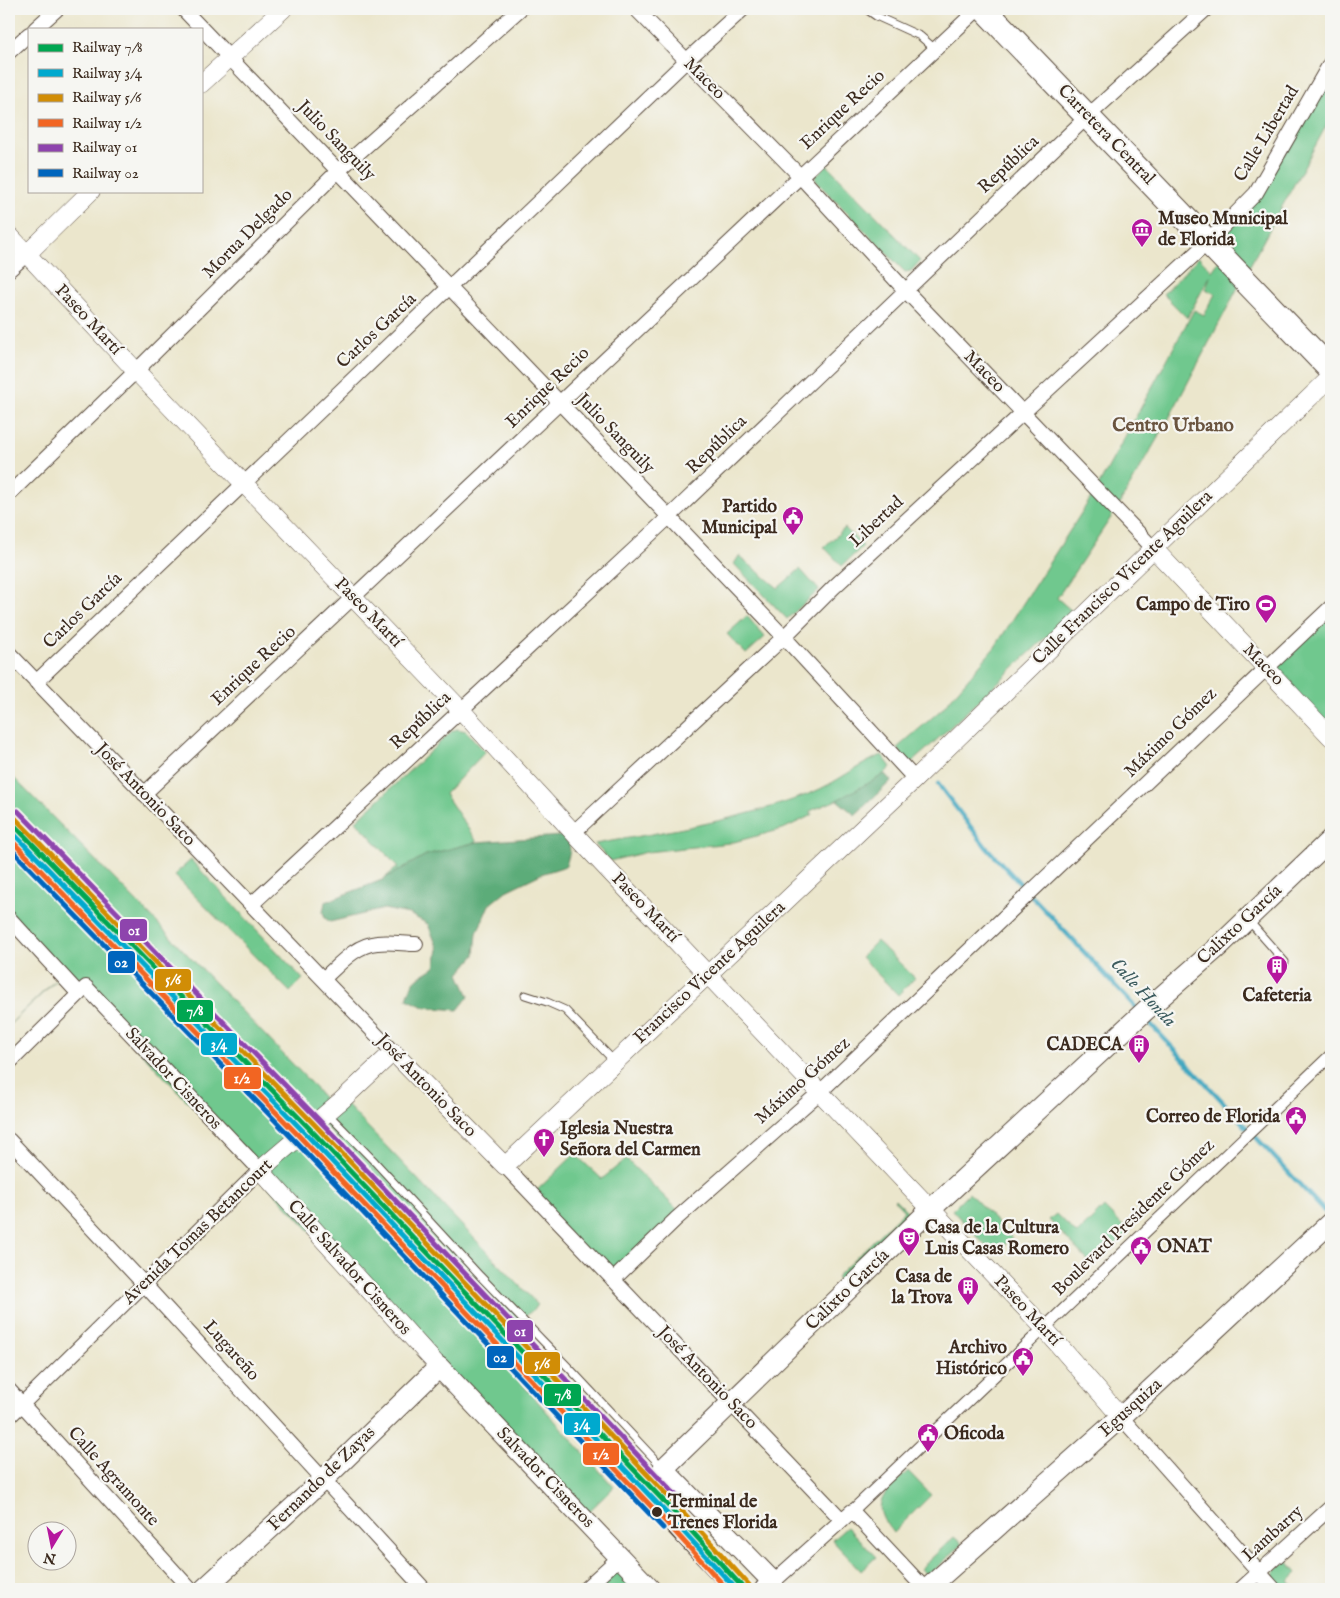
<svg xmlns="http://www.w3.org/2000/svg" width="1340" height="1598" font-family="'IM FELL English',serif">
<rect width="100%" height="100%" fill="#f6f6f2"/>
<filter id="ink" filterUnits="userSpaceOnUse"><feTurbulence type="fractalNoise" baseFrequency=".02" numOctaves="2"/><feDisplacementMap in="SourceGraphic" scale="10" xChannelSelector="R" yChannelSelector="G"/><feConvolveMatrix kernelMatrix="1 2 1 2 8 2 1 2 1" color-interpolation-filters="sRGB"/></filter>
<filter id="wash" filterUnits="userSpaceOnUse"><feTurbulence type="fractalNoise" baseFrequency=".0096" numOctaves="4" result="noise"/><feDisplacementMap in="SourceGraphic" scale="20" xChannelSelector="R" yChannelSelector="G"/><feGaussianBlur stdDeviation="1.12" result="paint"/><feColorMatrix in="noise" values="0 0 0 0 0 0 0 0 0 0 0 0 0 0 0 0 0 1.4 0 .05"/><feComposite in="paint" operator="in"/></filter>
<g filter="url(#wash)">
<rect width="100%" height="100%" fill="#ebe6cc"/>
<path fill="#70c88e" stroke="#567956" d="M 1331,62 L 1331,117 L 1243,278 L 1167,422 L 1116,510 L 1057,598 L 1073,612 L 928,748 L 912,762 L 906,761 L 897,748 L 942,709 L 995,647 L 1096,490 L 1194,310 L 1204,315 L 1215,294 L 1206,289 L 1210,276 L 1187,318 L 1163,294 L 1199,257 L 1212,271 L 1222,257 L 1208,242 L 1256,193 Z
M 827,165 L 920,261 L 911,271 L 905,272 L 816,181 L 815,176 Z
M 845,528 L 863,546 L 842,566 L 824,547 Z
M 739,556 L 778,588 L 800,569 L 819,590 L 787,619 L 734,564 Z
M 1331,607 L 1331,737 L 1266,668 Z
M 747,616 L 765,637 L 746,654 L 727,634 Z
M 457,729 L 466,731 L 485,752 L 445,794 L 477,842 L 426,855 L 382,880 L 398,867 L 356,821 L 452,731 Z
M 882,755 L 891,767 C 876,785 832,802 810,811 L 812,815 L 783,829 L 730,843 L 647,852 L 610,861 L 595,844 C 667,831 743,820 811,793 C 836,783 857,765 882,755 Z
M 9,773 L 141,906 L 308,1080 L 332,1108 L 342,1100 L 538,1305 L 515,1326 L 320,1121 L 297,1138 L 350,1191 L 614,1487 L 582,1518 L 65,972 L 9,1025 L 65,971 L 9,915 Z
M 191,860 L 303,979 L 290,992 L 174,875 Z
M 877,941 L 915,978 L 898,995 L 861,957 Z
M 575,1154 L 602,1179 L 626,1159 L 682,1214 L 613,1280 L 532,1195 Z
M 969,1193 L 1012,1238 L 993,1254 L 952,1210 Z
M 895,1199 L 912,1216 L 842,1284 L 836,1277 L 904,1211 L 894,1200 Z
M 1104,1207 L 1129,1232 L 1092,1265 L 1049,1220 L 1056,1214 L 1077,1234 Z
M 908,1471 L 931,1495 L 893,1533 C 889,1527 884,1522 882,1516 C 874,1497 896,1483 908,1471 Z
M 847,1527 L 876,1557 L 861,1571 L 832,1540 Z
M 954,1537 L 962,1544 L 929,1575 L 926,1574 L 920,1569 Z
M 620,1557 L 650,1589 L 585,1589 Z
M 1287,1561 L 1297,1573 L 1289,1581 L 1297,1589 L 1281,1589 C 1268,1575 1273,1572 1287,1561 Z"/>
<path fill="#5cac79" stroke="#4c6b4c" d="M 885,774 L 891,781 L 855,815 L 837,800 Z
M 561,836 L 569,843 L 570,851 L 566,866 L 541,874 L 506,891 L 489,905 L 477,933 L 475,955 L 459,974 L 469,996 L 458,1010 L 424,1007 L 407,999 C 413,977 417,979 435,967 L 438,949 L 428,924 L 409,914 L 384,909 L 330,922 L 325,918 L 323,912 L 325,902 L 382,880 L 426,855 L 477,842 Z"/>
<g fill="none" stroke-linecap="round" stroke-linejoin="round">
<path stroke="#40a7c0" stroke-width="4.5" d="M 938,784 L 986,847 L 1138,1010
M 1145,1018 L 1330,1217"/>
</g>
</g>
<g filter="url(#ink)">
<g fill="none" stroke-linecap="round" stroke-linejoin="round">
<g stroke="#554638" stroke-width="9">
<path id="service" d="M 866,9 L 876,16 L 920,36 L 935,49
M 1249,921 L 1285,962
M 525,995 L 547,1002 L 565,1010 L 615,1062
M 327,1113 L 375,1162 L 480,1276 L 572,1371 L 663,1468"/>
</g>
<g stroke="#554638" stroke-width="13">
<path id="pedestrian" d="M 852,1511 L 1331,1055"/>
</g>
<g stroke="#554638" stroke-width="16">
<path id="minor" d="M 183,9 L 784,637 L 915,779
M 636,9 L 800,176 L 905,290 L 1153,548
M 35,29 L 57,9
M 9,52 L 29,34
M 9,270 L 27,254
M 9,494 L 136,371 L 338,171 L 520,9
M 9,653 L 393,1052
M 36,682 L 686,61 L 743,9
M 144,794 C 424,534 699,269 978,9
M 574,832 L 784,637 L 834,587 L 1208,242 L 1256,193 L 1331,62
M 251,905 L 669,517 L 1088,116 L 1206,9
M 9,918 L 79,994
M 323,979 C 339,965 355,945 377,943 C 390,941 404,944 416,944
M 9,1063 L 86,987 L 260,1170 L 9,1417
M 9,1140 L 144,1284 L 424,1589
M 505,1166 L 842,1520
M 613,1280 L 676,1219 L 820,1092 L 1331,607
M 9,1390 L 190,1589
M 1121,1417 L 1274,1589
M 773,1582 L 852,1511 L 925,1589
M 585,1589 L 620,1557
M 1241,1589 L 1331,1507"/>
</g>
<g stroke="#554638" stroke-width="19">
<path id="tertiary" d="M 201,84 L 283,9
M 9,235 L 136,371 L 460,709 L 594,855 L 1044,1328 L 1121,1417
M 27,254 L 91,191
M 1153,548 L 1331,737
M 439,1367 L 260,1170 L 342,1100 L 393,1052 L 505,1166 L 915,779 L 1331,377"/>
</g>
<g stroke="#554638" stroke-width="22">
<path id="secondary" d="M 204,1589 L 323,1480 L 439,1367 L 650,1589
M 765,1589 L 773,1582 L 663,1469 L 931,1209 L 1146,1010 L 1218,947 L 1331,839
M 927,1589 L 1121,1417 L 1331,1222"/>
</g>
<g stroke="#554638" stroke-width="26">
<path id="trunk" d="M 984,9 L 1331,370"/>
</g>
<use href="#service" stroke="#fff" stroke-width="7"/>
<use href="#pedestrian" stroke="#fff" stroke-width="11"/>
<use href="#minor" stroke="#fff" stroke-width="14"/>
<use href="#tertiary" stroke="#fff" stroke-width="18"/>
<use href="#secondary" stroke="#fff" stroke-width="20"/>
<use href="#trunk" stroke="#fff" stroke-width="24"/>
<g stroke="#3b2a1e" stroke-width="5.5">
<path id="rail" d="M 9,839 L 297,1137 L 725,1589"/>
</g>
<use href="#rail" stroke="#f6f6f2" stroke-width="4" stroke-dasharray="11" stroke-linecap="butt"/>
<g stroke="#f6f6f2" stroke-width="9">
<path id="rail-1" d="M 9,820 L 309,1128 L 677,1515 L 744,1589"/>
</g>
<g stroke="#f6f6f2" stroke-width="9">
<path id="rail-2" d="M 9,829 L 304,1132 L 672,1519 L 736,1589"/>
</g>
<g stroke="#f6f6f2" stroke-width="9">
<path id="rail-3" d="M 13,816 L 314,1124 L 682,1511 L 749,1585"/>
</g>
<g stroke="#f6f6f2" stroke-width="9">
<path id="rail-4" d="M 9,838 L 300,1137 L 668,1524 L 727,1589"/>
</g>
<g stroke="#f6f6f2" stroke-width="9">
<path id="rail-5" d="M 18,811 L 318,1119 L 686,1506"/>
</g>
<g stroke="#f6f6f2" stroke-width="9">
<path id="rail-6" d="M 9,847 L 295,1141 L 663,1528"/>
</g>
<use href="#rail-1" stroke="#00a651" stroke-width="5"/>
<use href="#rail-2" stroke="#00a9ce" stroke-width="5"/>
<use href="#rail-3" stroke="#d18d06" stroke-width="5"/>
<use href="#rail-4" stroke="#f26522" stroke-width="5"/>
<use href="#rail-5" stroke="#8e44ad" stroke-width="5"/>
<use href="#rail-6" stroke="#0065bd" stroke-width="5"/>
</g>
</g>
<defs>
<g id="museum-pin" transform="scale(1.125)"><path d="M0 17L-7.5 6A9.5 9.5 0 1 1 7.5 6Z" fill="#b5179e" stroke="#f6f6f2"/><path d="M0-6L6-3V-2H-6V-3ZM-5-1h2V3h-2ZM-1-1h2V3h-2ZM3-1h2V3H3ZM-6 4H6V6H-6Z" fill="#fff"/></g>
<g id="civic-pin" transform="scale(1.125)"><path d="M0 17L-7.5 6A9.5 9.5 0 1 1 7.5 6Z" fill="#b5179e" stroke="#f6f6f2"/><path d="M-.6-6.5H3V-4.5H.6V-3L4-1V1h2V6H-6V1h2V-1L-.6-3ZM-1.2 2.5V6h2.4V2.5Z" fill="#fff"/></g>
<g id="stadium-pin" transform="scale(1.125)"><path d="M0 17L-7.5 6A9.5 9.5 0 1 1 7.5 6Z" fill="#b5179e" stroke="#f6f6f2"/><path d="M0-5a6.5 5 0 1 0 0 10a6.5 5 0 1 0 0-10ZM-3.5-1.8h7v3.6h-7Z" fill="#fff"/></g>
<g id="building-pin" transform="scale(1.125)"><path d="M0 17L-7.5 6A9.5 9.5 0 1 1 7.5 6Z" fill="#b5179e" stroke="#f6f6f2"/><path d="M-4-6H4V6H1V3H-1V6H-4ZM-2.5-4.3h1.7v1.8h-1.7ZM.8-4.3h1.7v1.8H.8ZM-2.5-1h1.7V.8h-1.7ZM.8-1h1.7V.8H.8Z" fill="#fff"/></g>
<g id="church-pin" transform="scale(1.125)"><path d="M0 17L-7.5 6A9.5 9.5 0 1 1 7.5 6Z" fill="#b5179e" stroke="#f6f6f2"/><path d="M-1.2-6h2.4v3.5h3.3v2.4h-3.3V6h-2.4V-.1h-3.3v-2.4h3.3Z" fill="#fff"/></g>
<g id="theatre-pin" transform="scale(1.125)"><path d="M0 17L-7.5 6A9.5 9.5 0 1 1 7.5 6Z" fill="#b5179e" stroke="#f6f6f2"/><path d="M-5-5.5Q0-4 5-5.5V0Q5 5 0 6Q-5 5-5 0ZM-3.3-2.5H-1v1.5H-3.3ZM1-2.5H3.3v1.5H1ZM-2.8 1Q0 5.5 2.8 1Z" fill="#fff"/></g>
</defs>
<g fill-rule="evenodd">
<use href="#museum-pin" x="1142" y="229"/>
<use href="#civic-pin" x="793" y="517"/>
<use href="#stadium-pin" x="1266" y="605"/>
<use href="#building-pin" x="1277" y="966"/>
<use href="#building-pin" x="1139" y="1045"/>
<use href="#civic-pin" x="1296" y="1117"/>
<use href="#church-pin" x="544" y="1139"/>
<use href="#theatre-pin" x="909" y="1238"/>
<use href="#civic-pin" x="1141" y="1247"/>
<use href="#building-pin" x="968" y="1287"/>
<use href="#civic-pin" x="1023" y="1358"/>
<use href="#civic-pin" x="928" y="1434"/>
</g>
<circle fill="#3b2a1e" stroke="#f6f6f2" stroke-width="2" cx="657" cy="1512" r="6"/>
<g text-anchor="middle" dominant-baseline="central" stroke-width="4.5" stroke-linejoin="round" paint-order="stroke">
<g font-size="18" fill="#3b2a1e" stroke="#f6f6f2">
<text transform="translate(704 79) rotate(45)">Maceo</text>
<text transform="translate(843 110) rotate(-43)">Enrique Recio</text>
<text transform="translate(1267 134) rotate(-59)">Calle Libertad</text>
<text transform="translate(1106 135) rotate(46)">Carretera Central</text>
<text transform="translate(336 141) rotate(46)">Julio Sanguily</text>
<text transform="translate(1009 165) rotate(-43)">República</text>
<text transform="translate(248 234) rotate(-45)">Morua Delgado</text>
<text transform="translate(88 320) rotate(47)">Paseo Martí</text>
<text transform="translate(377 331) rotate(-43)">Carlos García</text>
<text transform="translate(984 372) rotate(46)">Maceo</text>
<text transform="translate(548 388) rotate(-44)">Enrique Recio</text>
<text transform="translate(615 434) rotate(46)">Julio Sanguily</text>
<text transform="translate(717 445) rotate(-44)">República</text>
<text transform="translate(877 522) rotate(-43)">Libertad</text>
<text transform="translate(1123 578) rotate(-44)">Calle Francisco Vicente Aguilera</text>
<text transform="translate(83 611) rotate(-44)">Carlos García</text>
<text transform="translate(368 613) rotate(46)">Paseo Martí</text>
<text transform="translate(1263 665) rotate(46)">Maceo</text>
<text transform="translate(254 666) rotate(-43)">Enrique Recio</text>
<text transform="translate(421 721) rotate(-43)">República</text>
<text transform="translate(1171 733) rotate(-44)">Máximo Gómez</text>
<text transform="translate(145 795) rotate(46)">José Antonio Saco</text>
<text transform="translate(645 908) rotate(46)">Paseo Martí</text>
<text transform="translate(1240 925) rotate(-43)">Calixto García</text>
<text transform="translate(710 973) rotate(-43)">Francisco Vicente Aguilera</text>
<text transform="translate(173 1079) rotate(47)">Salvador Cisneros</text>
<text transform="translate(803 1081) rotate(-42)">Máximo Gómez</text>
<text transform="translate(426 1086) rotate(46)">José Antonio Saco</text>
<text transform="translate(1134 1218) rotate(-44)">Boulevard Presidente Gómez</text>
<text transform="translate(198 1232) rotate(-44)">Avenida Tomas Betancourt</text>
<text transform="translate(349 1268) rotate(48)">Calle Salvador Cisneros</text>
<text transform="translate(848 1290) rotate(-44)">Calixto García</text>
<text transform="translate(1027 1311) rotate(47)">Paseo Martí</text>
<text transform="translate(231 1351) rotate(48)">Lugareño</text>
<text transform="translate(707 1378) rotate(46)">José Antonio Saco</text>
<text transform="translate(1131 1408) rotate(-42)">Egusquiza</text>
<text transform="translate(113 1477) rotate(48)">Calle Agramonte</text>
<text transform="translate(545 1478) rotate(46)">Salvador Cisneros</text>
<text transform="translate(322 1479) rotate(-44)">Fernando de Zayas</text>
<text transform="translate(1273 1534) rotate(-42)">Lambarry</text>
</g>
<g font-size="18" font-weight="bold" fill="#3b2a1e" stroke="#f6f6f2" text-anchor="end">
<text x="1158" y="219" text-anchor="start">Museo Municipal<tspan x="1158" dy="21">de Florida</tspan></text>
<text x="777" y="507">Partido<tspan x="777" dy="21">Municipal</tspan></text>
<text x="1250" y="605">Campo de Tiro</text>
<text x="1277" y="996" text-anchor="middle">Cafeteria</text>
<text x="1123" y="1045">CADECA</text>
<text x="1280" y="1117">Correo de Florida</text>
<text x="560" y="1129" text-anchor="start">Iglesia Nuestra<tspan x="560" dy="21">Señora del Carmen</tspan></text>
<text x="925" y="1228" text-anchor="start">Casa de la Cultura<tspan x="925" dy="21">Luis Casas Romero</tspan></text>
<text x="1157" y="1247" text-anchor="start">ONAT</text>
<text x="952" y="1277">Casa de<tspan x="952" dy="21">la Trova</tspan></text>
<text x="1007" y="1348">Archivo<tspan x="1007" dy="21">Histórico</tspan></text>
<text x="944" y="1434" text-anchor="start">Oficoda</text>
</g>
<g font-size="18" font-weight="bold" fill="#3b2a1e" stroke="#f6f6f2" text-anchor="start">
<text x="668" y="1502">Terminal de<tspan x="668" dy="21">Trenes Florida</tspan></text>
</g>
<g font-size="19" font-weight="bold" fill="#6a543f" stroke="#f6f6f2">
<text x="1173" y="426">Centro Urbano</text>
</g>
<g font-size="19" font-style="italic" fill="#3d5c5f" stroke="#f6f6f2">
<text transform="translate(1143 993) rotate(47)">Calle Honda</text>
</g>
</g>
<g stroke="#f6f6f2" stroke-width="2">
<rect x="119" y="918" width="29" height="24" rx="5" fill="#8e44ad"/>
<rect x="107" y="950" width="29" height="24" rx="5" fill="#0065bd"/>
<rect x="154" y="968" width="38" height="24" rx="5" fill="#d18d06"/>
<rect x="176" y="999" width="38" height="24" rx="5" fill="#00a651"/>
<rect x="200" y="1032" width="38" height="24" rx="5" fill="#00a9ce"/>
<rect x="223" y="1066" width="39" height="24" rx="5" fill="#f26522"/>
<rect x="506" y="1319" width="28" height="24" rx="5" fill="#8e44ad"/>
<rect x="486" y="1345" width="29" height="24" rx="5" fill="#0065bd"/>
<rect x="523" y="1351" width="38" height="24" rx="5" fill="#d18d06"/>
<rect x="543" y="1383" width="39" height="24" rx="5" fill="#00a651"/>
<rect x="563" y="1412" width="38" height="24" rx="5" fill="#00a9ce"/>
<rect x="582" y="1442" width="38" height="24" rx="5" fill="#f26522"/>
</g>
<g font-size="14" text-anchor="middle" font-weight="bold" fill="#fff">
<text x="134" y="935">01</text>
<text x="121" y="967">02</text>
<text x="173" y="984">5/6</text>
<text x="195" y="1015">7/8</text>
<text x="219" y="1049">3/4</text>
<text x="242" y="1083">1/2</text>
<text x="520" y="1336">01</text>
<text x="500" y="1362">02</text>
<text x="542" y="1368">5/6</text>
<text x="563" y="1399">7/8</text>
<text x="582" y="1429">3/4</text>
<text x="601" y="1459">1/2</text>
</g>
<rect width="1340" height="1598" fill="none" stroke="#f6f6f2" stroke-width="30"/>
<rect x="28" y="28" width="175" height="165" fill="#f6f6f2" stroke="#aba49d"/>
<rect x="38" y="44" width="25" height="8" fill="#00a651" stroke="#aba49d"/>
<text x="72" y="52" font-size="15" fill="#3b2a1e">Railway 7/8</text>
<rect x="38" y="69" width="25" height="8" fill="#00a9ce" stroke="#aba49d"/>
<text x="72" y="78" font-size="15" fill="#3b2a1e">Railway 3/4</text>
<rect x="38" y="94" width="25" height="8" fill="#d18d06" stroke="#aba49d"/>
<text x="72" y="102" font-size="15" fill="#3b2a1e">Railway 5/6</text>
<rect x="38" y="119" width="25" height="8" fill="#f26522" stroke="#aba49d"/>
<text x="72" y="128" font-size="15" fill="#3b2a1e">Railway 1/2</text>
<rect x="38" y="144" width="25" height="8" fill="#8e44ad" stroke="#aba49d"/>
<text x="72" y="152" font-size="15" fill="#3b2a1e">Railway 01</text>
<rect x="38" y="169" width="25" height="8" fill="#0065bd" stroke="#aba49d"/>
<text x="72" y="178" font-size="15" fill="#3b2a1e">Railway 02</text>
<g transform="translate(52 1546) rotate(190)"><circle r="24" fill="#f6f6f2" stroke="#aba49d"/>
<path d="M0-4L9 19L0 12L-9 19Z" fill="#b5179e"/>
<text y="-8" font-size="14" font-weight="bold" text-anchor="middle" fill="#3b2a1e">N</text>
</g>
</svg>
